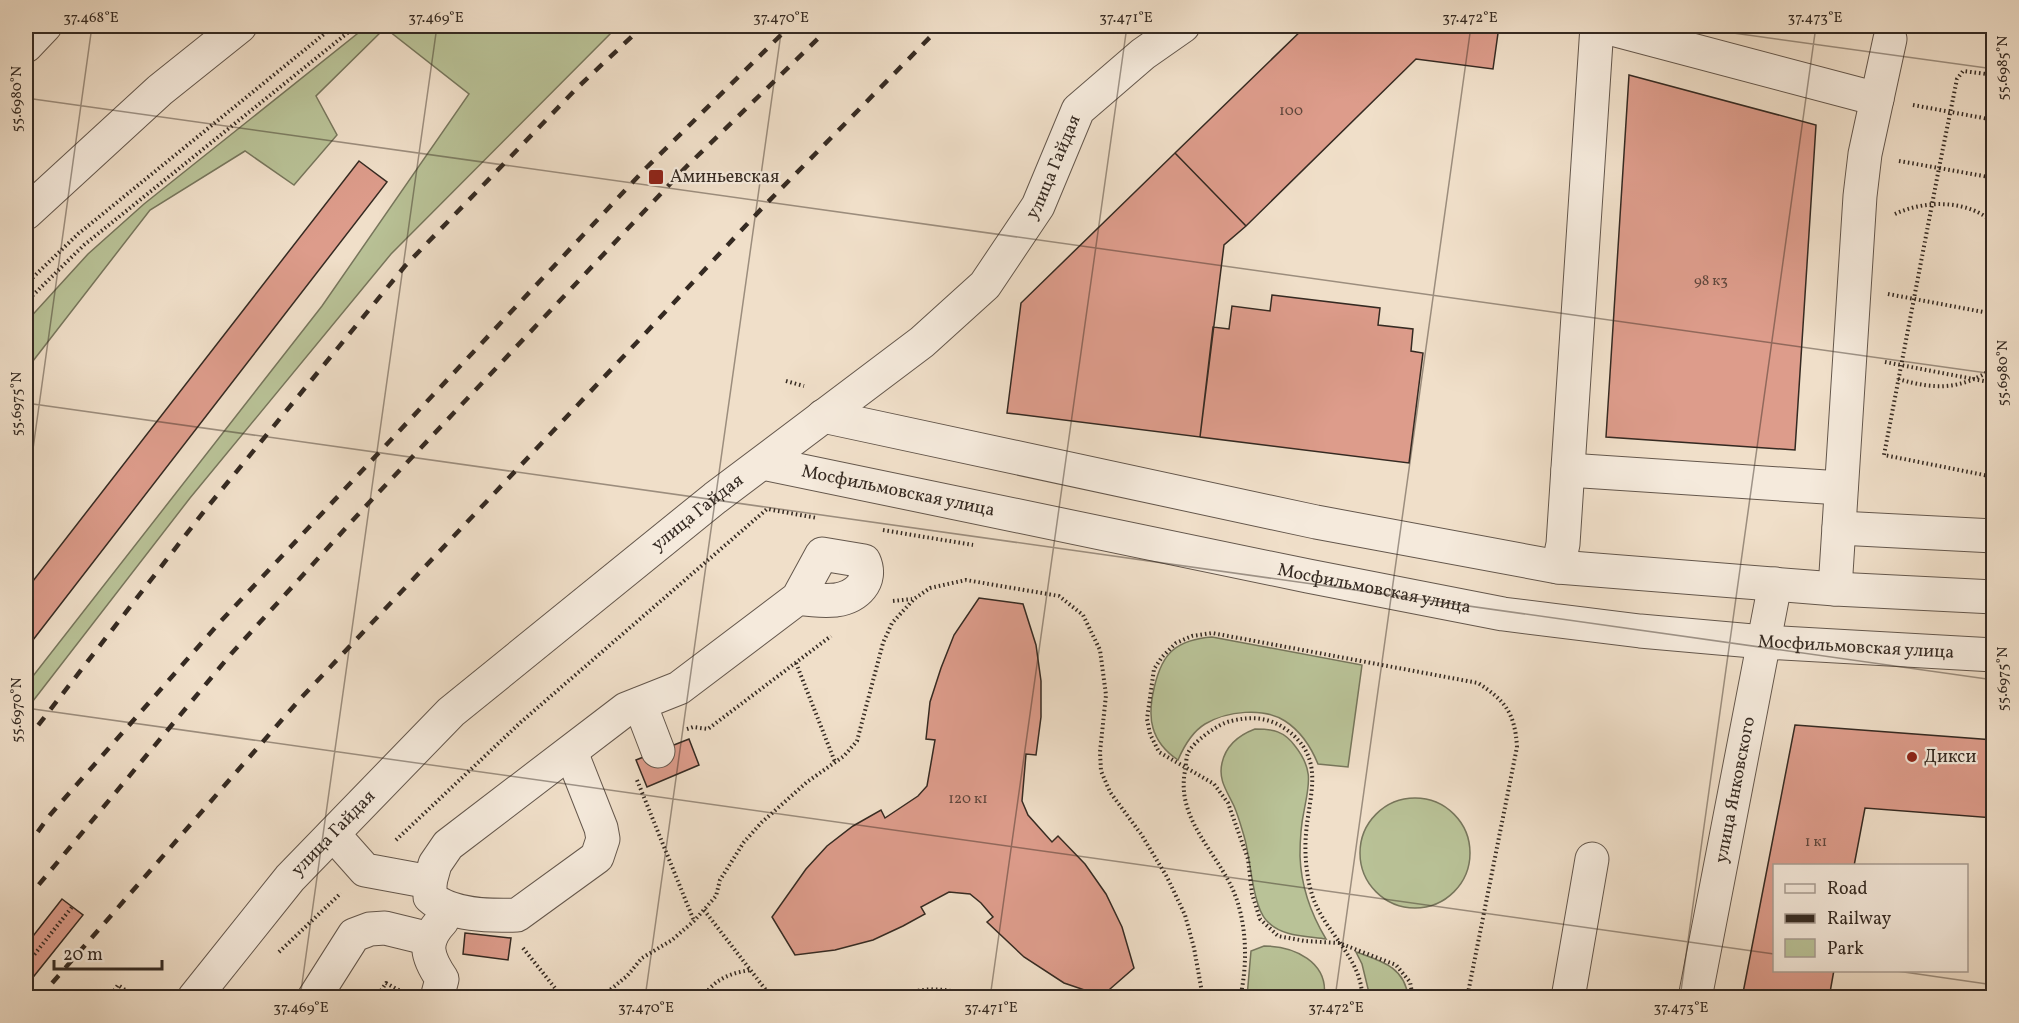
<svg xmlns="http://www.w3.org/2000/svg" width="2019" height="1023" font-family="Vollkorn,serif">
<rect width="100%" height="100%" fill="#f0dfc9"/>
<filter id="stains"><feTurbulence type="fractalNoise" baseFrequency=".00333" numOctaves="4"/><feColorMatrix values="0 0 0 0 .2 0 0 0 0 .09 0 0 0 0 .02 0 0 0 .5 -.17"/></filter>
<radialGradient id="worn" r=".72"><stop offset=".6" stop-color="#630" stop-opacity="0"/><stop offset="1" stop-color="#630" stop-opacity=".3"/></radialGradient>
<path fill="#b9c297" stroke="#77765c" stroke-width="1.5" d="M 367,26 L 618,26 L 391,254 L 190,498 L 26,710 L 26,685 L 322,306 L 469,94 L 385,28 L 316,96 L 337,135 L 294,185 L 245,151 L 150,210 L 26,370 L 26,322 L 88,254 L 144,204 Z
M 1212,637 L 1362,665 L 1348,767 L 1318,764 C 1311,747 1302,732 1285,721 C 1263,707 1227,711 1205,724 C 1192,732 1184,746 1178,760 C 1166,752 1157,742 1153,728 C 1147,708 1156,664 1173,650 C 1184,641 1198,638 1212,637 Z
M 1255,729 C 1273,729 1284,731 1295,746 C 1314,770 1309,784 1304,811 C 1301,825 1300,842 1300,856 C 1301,886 1311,914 1326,939 C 1306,936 1281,937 1266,920 C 1252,904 1251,859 1244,836 C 1241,826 1238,815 1234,806 C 1227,791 1218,780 1222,763 C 1226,745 1239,735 1255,729 Z
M1360 853a55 55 0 1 1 110 0a55 55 0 1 1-110 0Z
M 1264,946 C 1294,946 1329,962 1324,997 L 1247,997 L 1251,951 Z
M 1356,952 C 1381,961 1405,967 1408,997 L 1370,997 L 1362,964 Z"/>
<path fill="#dd9c8b" stroke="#352a22" stroke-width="1.5" d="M 1306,26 L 1499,26 L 1493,69 L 1416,59 L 1246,226 L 1175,153 Z
M 1629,75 L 1816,125 L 1795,450 L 1606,437 Z
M 1175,153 L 1246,226 L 1224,245 L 1200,437 L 1007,413 L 1021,303 Z
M 359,161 L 387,182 L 26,649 L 26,590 Z
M 1272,295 L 1380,308 L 1378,325 L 1413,329 L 1411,351 L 1423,353 L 1409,463 L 1200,437 L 1213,327 L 1229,329 L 1232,306 L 1270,311 Z
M 979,598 L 1023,604 L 1036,645 L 1041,681 L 1041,717 L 1036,755 L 1026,754 L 1022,801 L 1028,815 L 1052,842 L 1058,836 L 1085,864 L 1106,894 L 1122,927 L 1134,968 L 1102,996 L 1064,983 L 1024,957 L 987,922 L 993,917 L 981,903 L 970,894 L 949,892 L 921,907 L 925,914 L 903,926 L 873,940 L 835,950 L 795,955 L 772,917 L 806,869 L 827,846 L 853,826 L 881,810 L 885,818 L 918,796 L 927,786 L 935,740 L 926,739 L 930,702 L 941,668 L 954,635 Z
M 1795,725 L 1994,740 L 1994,818 L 1865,808 L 1854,866 L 1774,866 L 1774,970 L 1834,970 L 1829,998 L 1742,998 Z
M 689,739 L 699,765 L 647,787 L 636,760 Z
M 62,899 L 83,915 L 26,986 L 26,945 Z
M 465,933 L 511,938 L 508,960 L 463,954 Z"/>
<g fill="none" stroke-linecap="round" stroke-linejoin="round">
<g stroke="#64574c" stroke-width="35">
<g id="minor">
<path d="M 1601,26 L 1877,99"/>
<path d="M 26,46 L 45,26"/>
<path d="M 26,213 L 160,90 L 240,26"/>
<path d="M 823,416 L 1316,522 L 1558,567 L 1835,589 L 1994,597"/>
<path id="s1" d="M 763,463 L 1308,576 L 1503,614 L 1640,631 L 1764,642 L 1994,655"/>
<path d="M 1568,470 L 1841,488"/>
<path d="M 1839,528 L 1994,536"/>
<path d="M 1558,567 L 1563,544 L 1597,26"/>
<path d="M 1835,589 L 1860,196 L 1865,154 L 1890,39"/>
<path d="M 640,704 L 658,751"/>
<path d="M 333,834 L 365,870 L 430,882 L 435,864 L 448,845 L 626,709 L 679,688 L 798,598 L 822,554 L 864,561 C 873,581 857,597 836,600 C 824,601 811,600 798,598"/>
<path d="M 430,882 L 430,897 C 451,916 490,916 517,915 L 597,857 L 603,839 L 601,828 L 571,752"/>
<path id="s2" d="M 194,998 L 290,878 L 451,712 L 715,498 L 922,342 L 985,285 L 1038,206 L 1078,110 L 1143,54 L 1183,26"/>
<path d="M 314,998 L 354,935 L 370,929 L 385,928 L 430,939"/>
<path d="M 437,998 L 442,979 C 427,957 422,942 442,921"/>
<path d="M 1568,998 L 1592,859"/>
<path id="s3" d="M 1695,998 L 1775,584"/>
</g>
</g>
<path stroke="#352a22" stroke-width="4" stroke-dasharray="1.5 3" stroke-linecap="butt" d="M 1913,105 L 1994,120
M 1899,161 L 1939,168 L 1957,79 L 1963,71 L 1994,75
M 1994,178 L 1939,168 L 1884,455 L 1994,477
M 1895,214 C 1925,200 1967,199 1994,223
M 26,284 L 78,234 L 334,26
M 1888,294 L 1994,314
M 26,302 L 84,245 L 356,26
M 1885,362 L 1994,383
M 1898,379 C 1936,390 1960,390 1994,368
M 786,381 L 804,386
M 883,530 L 973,545
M 893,601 L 912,599
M 796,663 L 835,762
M 687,729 L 693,727 L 708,729 L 831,636
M 637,780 L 694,921
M 396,840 L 521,722 L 767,509 L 817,518
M 704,910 L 772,998
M 523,948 L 563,998
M 279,952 L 341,893
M 26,965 L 72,907
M 109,998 L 118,985 L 137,998
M 376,998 L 386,983 L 402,992
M 600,998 L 627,976 L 642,958 L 672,940 L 694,921 L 716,896 L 720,880 L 744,842 L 762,822 L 807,782 L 844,756 L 857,741 L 883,643 L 892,623 L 914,599 L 930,588 L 966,580 L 1059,596 L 1083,615 L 1100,650 L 1106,695 L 1100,752 L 1101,771 L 1110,792 L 1141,834 L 1167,877 L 1185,915 L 1194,948 L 1203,998
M 704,998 C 711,980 733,972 751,970
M 892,998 C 921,987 944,986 974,998
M 1240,998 C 1248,964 1247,922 1233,890 C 1215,850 1176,818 1185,771 C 1186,766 1186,758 1188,753 C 1193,742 1219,723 1231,721 C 1252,716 1269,717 1287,730 C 1326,759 1309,794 1306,834 C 1304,855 1307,886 1316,905 C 1329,935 1363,962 1362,998
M 1413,998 L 1410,982 L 1396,965 L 1339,943 L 1305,941 L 1278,936 L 1260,919 L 1252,894 L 1248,859 L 1228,803 L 1214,784 L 1159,752 L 1150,734 L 1147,719 L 1154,669 L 1162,657 L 1176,643 L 1192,636 L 1212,633 L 1478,683 C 1506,701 1515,714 1517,747 L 1467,998"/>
<use href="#minor" stroke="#f5eadc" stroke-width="33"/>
<path stroke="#352a22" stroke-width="4.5" stroke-dasharray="10 10" stroke-linecap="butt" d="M 26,741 L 205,510 L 405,266 L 577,88 L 643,26
M 26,848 L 50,815 L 221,621 L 646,168 L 790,26
M 26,900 L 231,654 L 364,508 L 686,167 L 831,26
M 39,998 L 301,698 L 640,339 L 764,206 L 941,26"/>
</g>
<path fill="none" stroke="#352a22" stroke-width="1.5" stroke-opacity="0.45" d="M 1683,26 L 1994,69M 26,98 L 1994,374M 26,403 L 1994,680M 26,499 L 92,26M 26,708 L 1774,954M 1890,970 L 1994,985M 300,998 L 437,26M 645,998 L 782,26M 990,998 L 1127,26M 1335,998 L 1471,26M 1680,998 L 1816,26"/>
<g fill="#8f2418" stroke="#f5eadc" stroke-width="2">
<rect x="648" y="169" width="16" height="16" rx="3"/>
<circle cx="1912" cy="757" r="6"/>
</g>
<g text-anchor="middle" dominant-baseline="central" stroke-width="4.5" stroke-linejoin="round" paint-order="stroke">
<g font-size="15" fill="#5f463c">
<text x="1291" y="111">100</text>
<text x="1711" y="281">98 к3</text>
<text x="968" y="799">120 к1</text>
<text x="1816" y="842">1 к1</text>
</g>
<g font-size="18" fill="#352a22" stroke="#f5eadc">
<text stroke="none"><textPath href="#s2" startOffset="1206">улица Гайдая</textPath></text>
<text stroke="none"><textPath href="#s1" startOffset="138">Мосфильмовская улица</textPath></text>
<text stroke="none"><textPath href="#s2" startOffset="702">улица Гайдая</textPath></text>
<text stroke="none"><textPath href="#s1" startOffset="624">Мосфильмовская улица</textPath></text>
<text stroke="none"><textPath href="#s1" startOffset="1110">Мосфильмовская улица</textPath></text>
<text stroke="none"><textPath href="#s3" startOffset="212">улица Янковского</textPath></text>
<text stroke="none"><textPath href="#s2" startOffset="216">улица Гайдая</textPath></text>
</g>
<g font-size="18" fill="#352a22" stroke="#f5eadc" text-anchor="start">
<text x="670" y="177">Аминьевская</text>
<text x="1924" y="757">Дикси</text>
</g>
</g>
<rect width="2019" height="1023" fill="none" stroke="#f0dfc9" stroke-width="66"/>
<rect x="1773" y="864" width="195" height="108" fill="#f5eadc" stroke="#a89d92" stroke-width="1.5"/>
<rect x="1785" y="884" width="30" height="9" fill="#f5eadc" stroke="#a89d92" stroke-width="1.5"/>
<text x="1827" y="894" font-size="18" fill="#352a22">Road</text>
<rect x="1785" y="914" width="30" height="9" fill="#352a22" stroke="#a89d92" stroke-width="1.5"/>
<text x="1827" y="924" font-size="18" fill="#352a22">Railway</text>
<rect x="1785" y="939" width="30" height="18" fill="#b9c297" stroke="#a89d92" stroke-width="1.5"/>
<text x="1827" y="954" font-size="18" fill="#352a22">Park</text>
<path d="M54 960v9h108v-9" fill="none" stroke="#352a22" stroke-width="3"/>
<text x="63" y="960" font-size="18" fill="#352a22" stroke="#f5eadc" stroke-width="4.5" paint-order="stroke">20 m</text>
<rect x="33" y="33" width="1953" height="957" fill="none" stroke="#352a22" stroke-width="2"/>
<g font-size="15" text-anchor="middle" fill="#352a22">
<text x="91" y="22">37.468°E</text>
<text x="436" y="22">37.469°E</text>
<text x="781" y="22">37.470°E</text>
<text x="1126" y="22">37.471°E</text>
<text x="1470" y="22">37.472°E</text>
<text x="1815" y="22">37.473°E</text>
<text transform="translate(2002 68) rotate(-90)" y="5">55.6985°N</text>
<text transform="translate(16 99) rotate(-90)" y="5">55.6980°N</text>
<text transform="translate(2002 373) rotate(-90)" y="5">55.6980°N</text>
<text transform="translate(16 404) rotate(-90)" y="5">55.6975°N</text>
<text transform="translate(2002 679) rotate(-90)" y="5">55.6975°N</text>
<text transform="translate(16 710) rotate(-90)" y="5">55.6970°N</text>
<text x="301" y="1012">37.469°E</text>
<text x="646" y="1012">37.470°E</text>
<text x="991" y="1012">37.471°E</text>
<text x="1336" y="1012">37.472°E</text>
<text x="1681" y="1012">37.473°E</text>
</g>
<rect width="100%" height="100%" filter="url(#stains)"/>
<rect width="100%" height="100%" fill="url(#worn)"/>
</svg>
